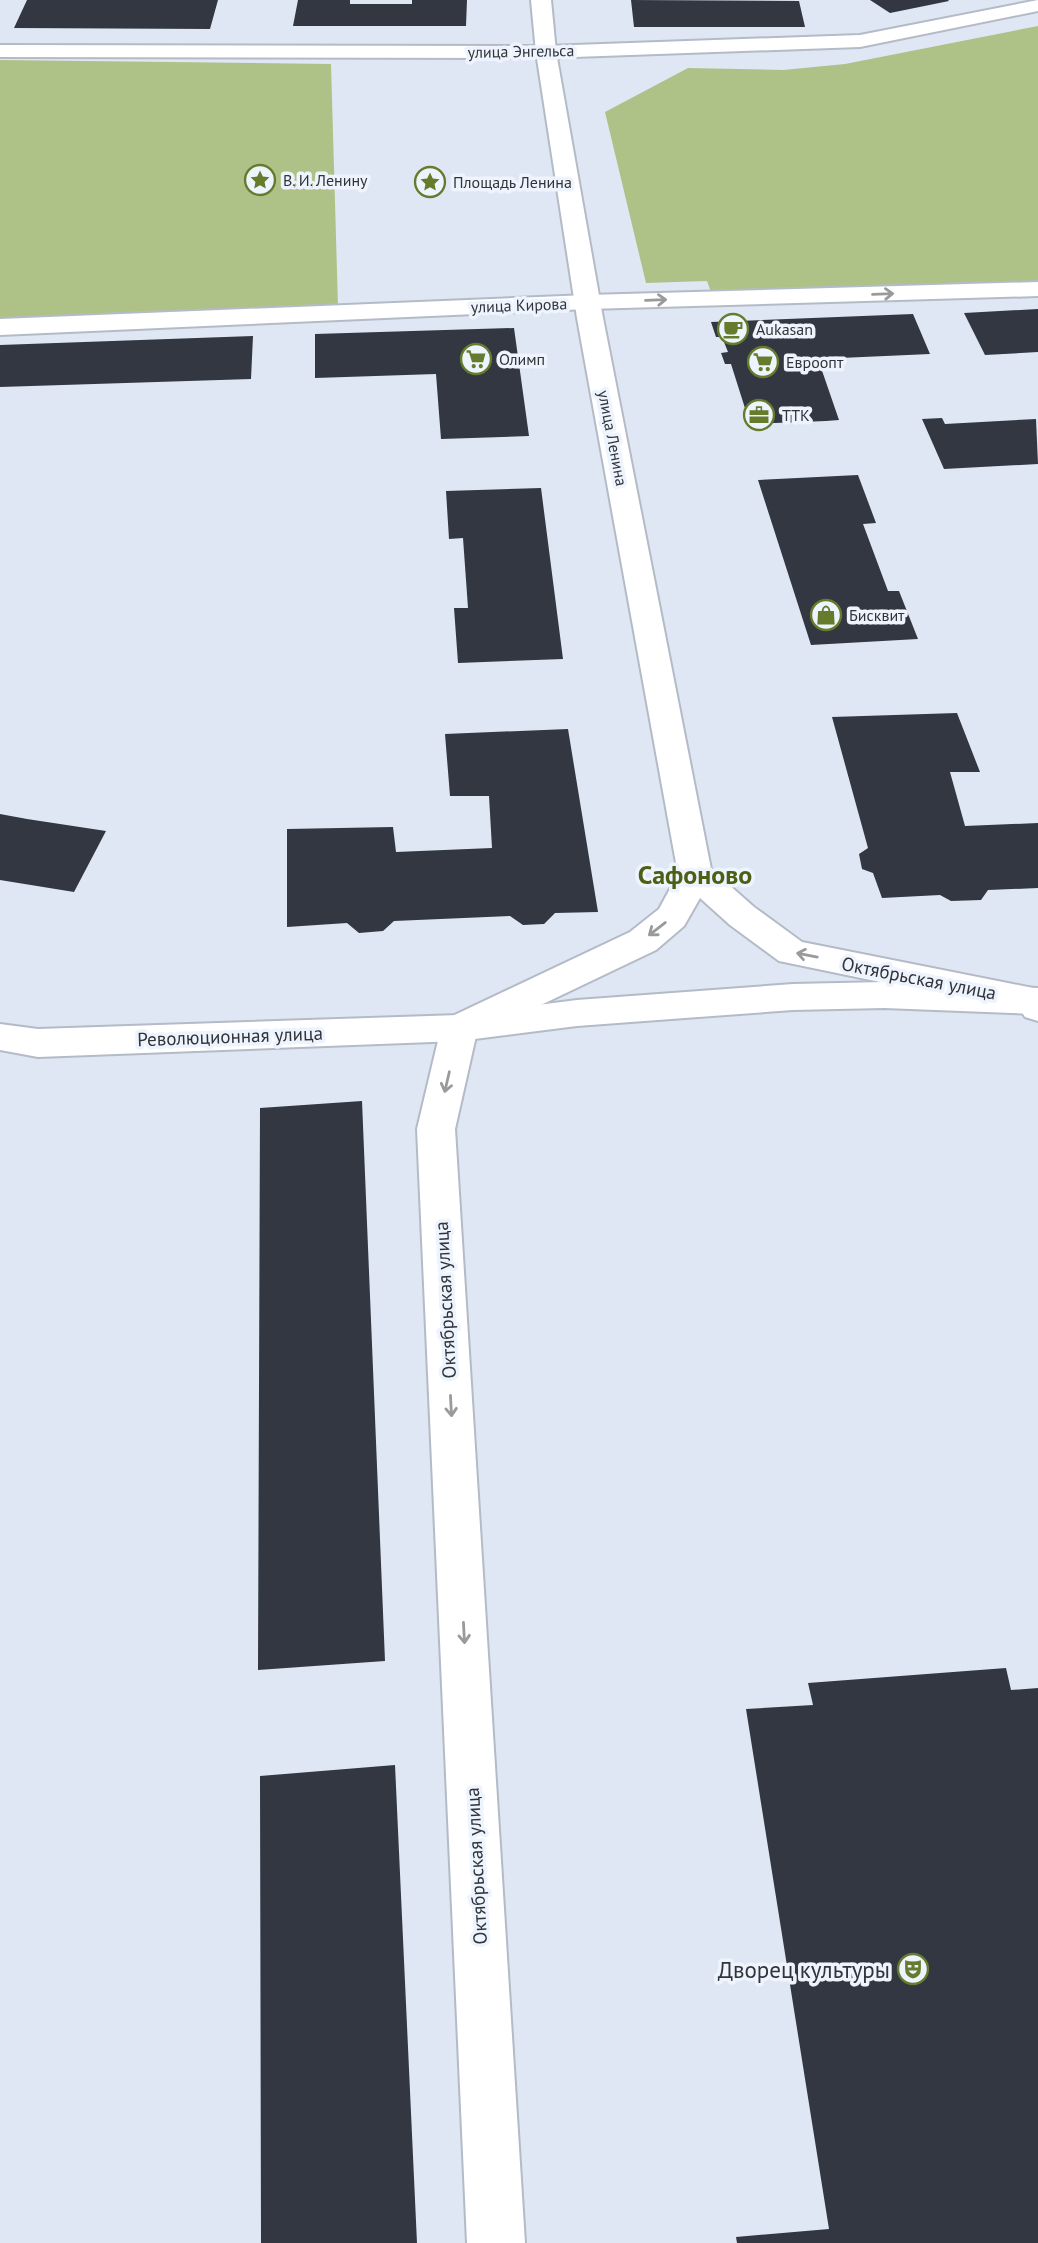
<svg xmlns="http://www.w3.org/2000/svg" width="1038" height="2243" font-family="'PT Sans',sans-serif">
<rect width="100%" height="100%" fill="#dfe7f4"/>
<path fill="#aec288" d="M 1038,26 L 1038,281 L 711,292 L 707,281 L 646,283 L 605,112 L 688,68 L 783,70 L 845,64 Z
M 0,60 L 331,64 L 338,306 L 0,318 Z"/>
<path fill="#323741" d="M 27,0 L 218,0 L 210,29 L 14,28 Z
M 298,0 L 350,0 L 350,4 L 412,4 L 412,0 L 467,0 L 466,26 L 293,26 Z
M 631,0 L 799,1 L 805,27 L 634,27 Z
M 870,0 L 948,0 L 949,1 L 890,13 Z
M 1038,309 L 1038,352 L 985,355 L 964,313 Z
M 913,314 L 930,354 L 818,359 L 839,420 L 826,421 L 750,424 L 731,364 L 725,364 L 721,353 L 728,352 L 722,337 L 716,337 L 711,322 Z
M 514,328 L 529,436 L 441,439 L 436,374 L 315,378 L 315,334 Z
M 253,336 L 251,379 L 0,387 L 0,345 Z
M 942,418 L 945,424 L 1036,419 L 1038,464 L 944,469 L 922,419 Z
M 858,475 L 876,523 L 863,524 L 888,591 L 899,591 L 918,639 L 811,645 L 758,480 Z
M 541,488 L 563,659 L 458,663 L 454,608 L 468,608 L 463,538 L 449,539 L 446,491 Z
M 957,713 L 980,772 L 950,772 L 965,826 L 1038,823 L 1038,888 L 988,890 L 981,900 L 951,901 L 940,895 L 882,898 L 873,873 L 862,869 L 859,854 L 868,848 L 832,717 Z
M 568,729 L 598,912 L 555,913 L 544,924 L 523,925 L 510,916 L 394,921 L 383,931 L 359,933 L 347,923 L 287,927 L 287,829 L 393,827 L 396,852 L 492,848 L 489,796 L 450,796 L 445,734 Z
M 0,814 L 27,819 L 106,831 L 74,892 L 0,880 Z
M 362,1101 L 385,1661 L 258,1670 L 260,1108 Z
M 1006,1668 L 1011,1690 L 1038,1688 L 1038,2243 L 737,2243 L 736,2237 L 829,2229 L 746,1709 L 813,1705 L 808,1683 Z
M 395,1765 L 417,2243 L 261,2243 L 260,1776 Z"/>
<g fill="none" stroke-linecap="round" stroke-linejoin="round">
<g stroke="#b4bbc7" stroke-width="4">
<path id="street" d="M 1038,0 L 1038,11 L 860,47 L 546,58 L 0,57 L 0,45 L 546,46 L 860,35 Z
M 1038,282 L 1038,296 L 588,309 L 0,335 L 0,319 L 588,295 Z
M 884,982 L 1038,988 L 1038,1014 L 884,1008 L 793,1010 L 577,1026 L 459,1041 L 38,1057 L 0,1050 L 0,1024 L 38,1029 L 459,1015 L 577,1000 L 793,984 Z"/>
</g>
<g stroke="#b4bbc7" stroke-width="4">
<path id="secondary" d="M 531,0 L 551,0 L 556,52 L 603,318 L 711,869 L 754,907 L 802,942 L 1038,989 L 1038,1021 L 1025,1017 L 1021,1011 L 779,961 L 730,925 L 700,898 L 684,926 L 656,950 L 476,1036 L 455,1129 L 525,2243 L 467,2243 L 417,1129 L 441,1028 L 446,1019 L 630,932 L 659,909 L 678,874 L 577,318 L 536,52 Z"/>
</g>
<use href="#street" fill="#fff" fill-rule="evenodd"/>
<use href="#secondary" fill="#fff" fill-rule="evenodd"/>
</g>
<defs><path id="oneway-shaft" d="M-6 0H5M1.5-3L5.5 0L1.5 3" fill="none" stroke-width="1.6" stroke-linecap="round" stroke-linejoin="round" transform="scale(1.75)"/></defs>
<g stroke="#989a9c">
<use href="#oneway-shaft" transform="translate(883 294) rotate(-2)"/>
<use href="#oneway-shaft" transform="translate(656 300) rotate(-2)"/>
<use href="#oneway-shaft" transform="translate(657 929) rotate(142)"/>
<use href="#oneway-shaft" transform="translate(807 955) rotate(-169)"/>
<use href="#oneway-shaft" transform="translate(447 1082) rotate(103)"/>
<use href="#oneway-shaft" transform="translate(451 1406) rotate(87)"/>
<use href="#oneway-shaft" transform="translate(464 1633) rotate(87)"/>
</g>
<defs>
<g id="sight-ring" transform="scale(1.575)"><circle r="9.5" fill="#eef4fe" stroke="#657c2d" stroke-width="1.5"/><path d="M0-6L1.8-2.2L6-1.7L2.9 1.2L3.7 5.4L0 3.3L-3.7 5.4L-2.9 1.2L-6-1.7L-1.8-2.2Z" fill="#657c2d"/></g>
<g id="cafe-ring" transform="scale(1.575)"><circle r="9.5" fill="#eef4fe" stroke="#657c2d" stroke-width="1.5"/><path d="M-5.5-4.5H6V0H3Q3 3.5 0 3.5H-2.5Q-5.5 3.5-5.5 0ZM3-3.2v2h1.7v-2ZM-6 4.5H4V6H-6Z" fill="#657c2d"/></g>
<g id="supermarket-ring" transform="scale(1.575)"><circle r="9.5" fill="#eef4fe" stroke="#657c2d" stroke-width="1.5"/><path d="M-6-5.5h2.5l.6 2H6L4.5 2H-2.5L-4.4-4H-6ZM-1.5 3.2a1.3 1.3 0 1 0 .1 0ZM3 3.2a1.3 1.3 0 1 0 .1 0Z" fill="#657c2d"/></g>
<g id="office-ring" transform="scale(1.575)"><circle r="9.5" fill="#eef4fe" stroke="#657c2d" stroke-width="1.5"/><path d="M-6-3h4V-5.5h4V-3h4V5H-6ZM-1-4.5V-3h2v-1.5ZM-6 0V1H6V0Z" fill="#657c2d"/></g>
<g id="shop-ring" transform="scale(1.575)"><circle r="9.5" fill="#eef4fe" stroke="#657c2d" stroke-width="1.5"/><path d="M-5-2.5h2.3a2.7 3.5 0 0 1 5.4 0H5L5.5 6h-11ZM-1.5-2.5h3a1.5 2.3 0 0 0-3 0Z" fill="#657c2d"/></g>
<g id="theatre-ring" transform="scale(1.575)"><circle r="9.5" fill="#eef4fe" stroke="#657c2d" stroke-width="1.5"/><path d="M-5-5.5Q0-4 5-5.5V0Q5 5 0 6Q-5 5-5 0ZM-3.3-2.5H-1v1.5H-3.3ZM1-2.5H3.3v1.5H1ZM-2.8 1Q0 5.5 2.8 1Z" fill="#657c2d"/></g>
</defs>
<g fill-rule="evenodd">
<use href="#sight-ring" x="260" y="180"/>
<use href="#sight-ring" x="430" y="182"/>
<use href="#cafe-ring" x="733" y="329"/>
<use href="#supermarket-ring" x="476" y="359"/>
<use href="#supermarket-ring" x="763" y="362"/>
<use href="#office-ring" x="759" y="415"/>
<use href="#shop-ring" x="826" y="615"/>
<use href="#theatre-ring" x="913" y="1969"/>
</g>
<g text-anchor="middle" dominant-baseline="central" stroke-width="7" stroke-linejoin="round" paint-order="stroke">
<g font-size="16" fill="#313439" stroke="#eef4fe">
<text transform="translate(521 51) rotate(-1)">улица Энгельса</text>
<text transform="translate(519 305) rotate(-2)">улица Кирова</text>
<text transform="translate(613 438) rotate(79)">улица Ленина</text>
</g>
<g font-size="16" fill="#313439" stroke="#eef4fe" text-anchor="start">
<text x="283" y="180">В. И. Ленину</text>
<text x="453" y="182">Площадь Ленина</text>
<text x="756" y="329">Aukasan</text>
<text x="499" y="359">Олимп</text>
<text x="786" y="362">Евроопт</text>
<text x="782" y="415">ТТК</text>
<text x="849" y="615">Бисквит</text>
</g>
<g font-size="19" fill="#313439" stroke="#eef4fe">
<text transform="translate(919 978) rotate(11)">Октябрьская улица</text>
<text transform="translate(230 1036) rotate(-2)">Революционная улица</text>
<text transform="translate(445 1300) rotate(-93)">Октябрьская улица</text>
<text transform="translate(476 1866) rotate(-93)">Октябрьская улица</text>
</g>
<g font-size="23" fill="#313439" stroke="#eef4fe" text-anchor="end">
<text x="890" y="1969">Дворец культуры</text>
</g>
<g font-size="26" font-weight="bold" fill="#4c5f15" stroke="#eef4fe">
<text x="695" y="874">Сафоново</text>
</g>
</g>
</svg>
